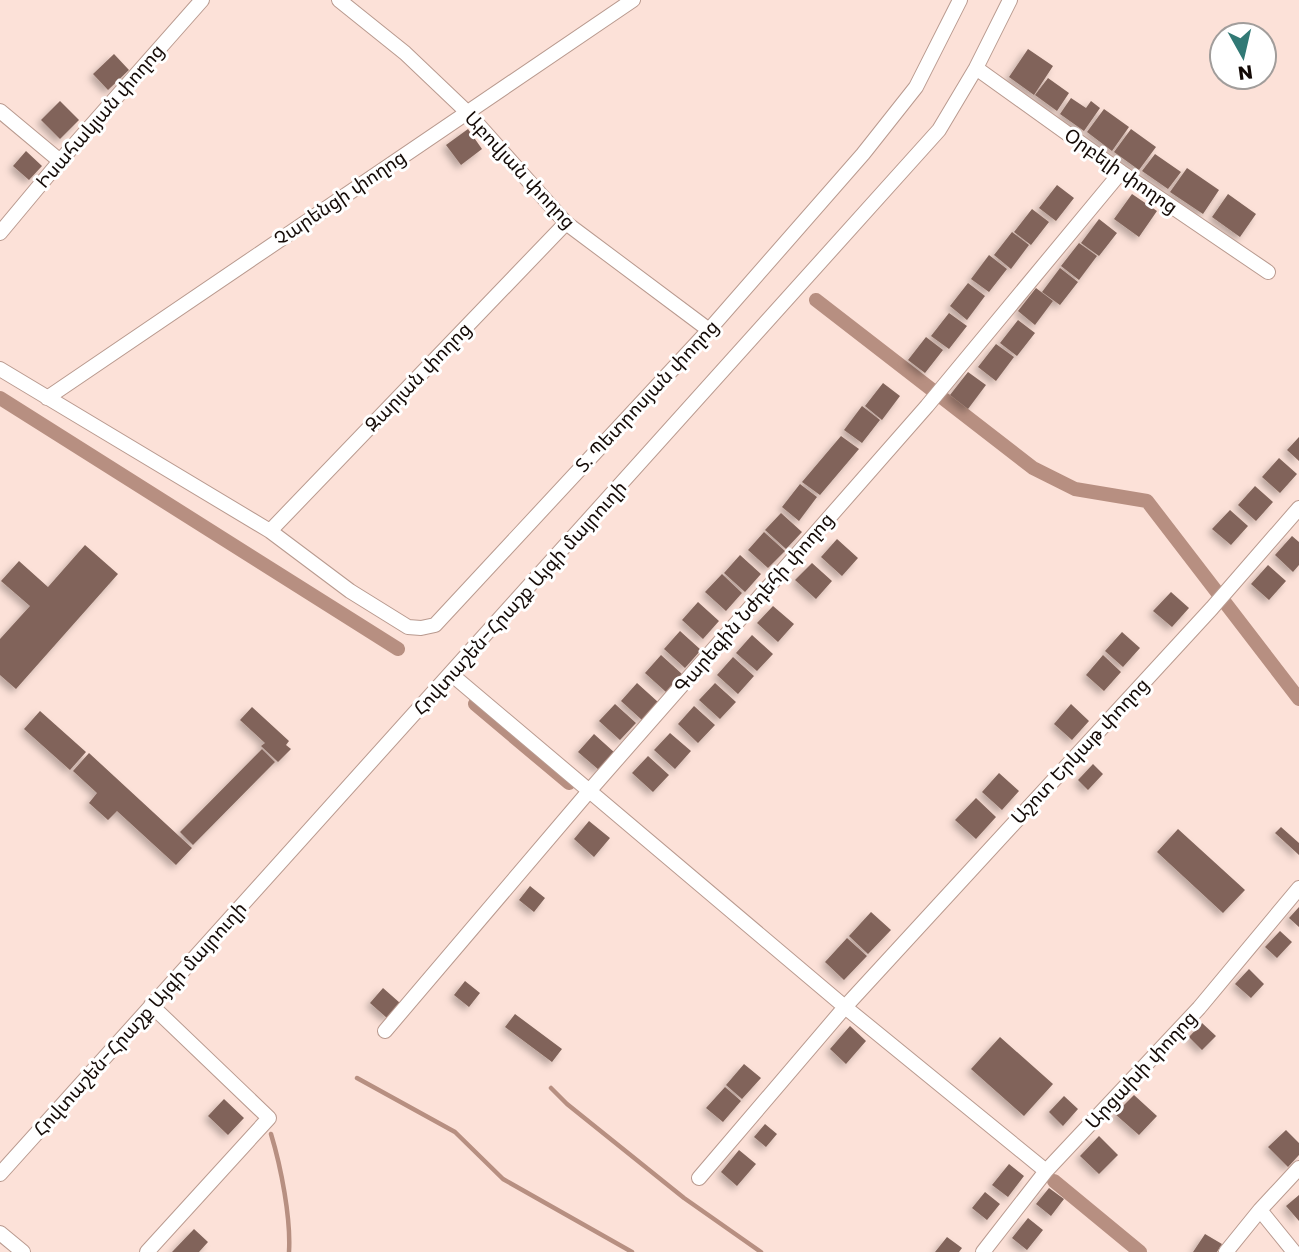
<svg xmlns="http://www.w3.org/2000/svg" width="1299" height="1252" font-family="Poppins,'Noto Sans Armenian',sans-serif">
<defs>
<filter id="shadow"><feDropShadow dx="-4" dy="4" stdDeviation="3.5" flood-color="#0004"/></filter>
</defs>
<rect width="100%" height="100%" fill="#fce1d8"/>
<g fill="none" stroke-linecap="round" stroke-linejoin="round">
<path stroke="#b78f81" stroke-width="4.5" d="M 357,1078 L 455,1132 L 503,1179 L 632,1252
M 551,1088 L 567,1104 L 684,1198 L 761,1252
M 271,1134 C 281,1167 291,1218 289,1252"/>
<path stroke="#b78f81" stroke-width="14" d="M 816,300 L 1033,468 L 1075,489 L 1147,501 L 1299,699
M 0,398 L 398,649
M 475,704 L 569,783
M 1054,1181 L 1140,1252"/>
</g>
<path fill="#81645a" filter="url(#shadow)" d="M 1028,49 L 1053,66 L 1034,95 L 1009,77 Z
M 114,54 L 129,70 L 108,90 L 93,74 Z
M 1048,78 L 1069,93 L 1057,111 L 1035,95 Z
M 1071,98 L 1086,108 L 1091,101 L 1100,108 L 1084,131 L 1060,114 Z
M 60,101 L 79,120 L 60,139 L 41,120 Z
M 1104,109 L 1129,127 L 1112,151 L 1087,132 Z
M 468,129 L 482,149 L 461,165 L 446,145 Z
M 1131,129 L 1156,147 L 1139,170 L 1114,152 Z
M 26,151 L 42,166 L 29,180 L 13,166 Z
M 1155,154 L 1181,172 L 1168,189 L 1142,171 Z
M 1187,168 L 1219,190 L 1203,214 L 1170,192 Z
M 1057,185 L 1074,198 L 1056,221 L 1039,208 Z
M 1132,194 L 1157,211 L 1139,237 L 1114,219 Z
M 1228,194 L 1256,214 L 1240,237 L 1212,217 Z
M 1032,209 L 1049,222 L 1031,245 L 1014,232 Z
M 1099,219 L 1117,233 L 1099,256 L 1081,243 Z
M 1012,232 L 1029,245 L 1011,269 L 994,255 Z
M 1079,243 L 1097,256 L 1079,280 L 1061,266 Z
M 989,255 L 1007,269 L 989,292 L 971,279 Z
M 1060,268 L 1078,282 L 1060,305 L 1042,292 Z
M 968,283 L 985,296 L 967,320 L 950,306 Z
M 1036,288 L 1053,301 L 1035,325 L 1018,311 Z
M 949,313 L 967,326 L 949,349 L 931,336 Z
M 1018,320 L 1035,333 L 1017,356 L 1000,343 Z
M 926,337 L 943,350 L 925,373 L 908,360 Z
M 996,344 L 1014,357 L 996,381 L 978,367 Z
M 968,372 L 986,385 L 968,409 L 950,395 Z
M 883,383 L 900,396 L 882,420 L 865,406 Z
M 862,406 L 880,420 L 862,443 L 844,430 Z
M 841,436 L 859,449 L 820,495 L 802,482 Z
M 1299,437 L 1299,461 L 1287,450 Z
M 1279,458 L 1297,474 L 1280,493 L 1262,477 Z
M 800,484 L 817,497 L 799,521 L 782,507 Z
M 1255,486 L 1273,502 L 1256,521 L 1238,505 Z
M 1230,510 L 1248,526 L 1231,545 L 1212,529 Z
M 781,513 L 802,532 L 786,549 L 765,530 Z
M 764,532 L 785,551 L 768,568 L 748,550 Z
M 1292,536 L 1299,542 L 1299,565 L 1293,572 L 1275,555 Z
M 837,539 L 858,558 L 842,576 L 821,557 Z
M 85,545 L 118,574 L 16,689 L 0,675 L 0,639 L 30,606 L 1,581 L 19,561 L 48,587 Z
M 740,555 L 761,574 L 745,592 L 724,573 Z
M 812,563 L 832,581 L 816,599 L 795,580 Z
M 1268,565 L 1286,581 L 1269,600 L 1251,584 Z
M 722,574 L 742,593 L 726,611 L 705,592 Z
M 1171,592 L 1189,608 L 1172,627 L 1153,611 Z
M 698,602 L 719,621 L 703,639 L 682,620 Z
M 773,606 L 794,624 L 778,642 L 757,623 Z
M 680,631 L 701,650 L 685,668 L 664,649 Z
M 1122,632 L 1140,648 L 1123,667 L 1105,651 Z
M 752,635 L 773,654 L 757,671 L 736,653 Z
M 661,655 L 682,674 L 666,692 L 645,673 Z
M 1103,655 L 1121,672 L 1104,691 L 1086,675 Z
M 733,657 L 754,676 L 738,694 L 717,675 Z
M 637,683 L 658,702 L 642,720 L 621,701 Z
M 715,683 L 736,702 L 720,719 L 699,700 Z
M 615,704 L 636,723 L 620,740 L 599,721 Z
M 1071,704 L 1089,721 L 1072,740 L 1054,724 Z
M 694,706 L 715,725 L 698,743 L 678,724 Z
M 252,707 L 289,741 L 286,745 L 291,749 L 278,762 L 261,746 L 265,743 L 240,720 Z
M 40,711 L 86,752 L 70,770 L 24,729 Z
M 670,733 L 691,751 L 675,769 L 654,750 Z
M 594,734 L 615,753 L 599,770 L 578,752 Z
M 262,749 L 275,762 L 193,845 L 180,832 Z
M 89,753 L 192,848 L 176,865 L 117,811 L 108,820 L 89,803 L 97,793 L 73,771 Z
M 648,756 L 669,775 L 653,792 L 632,773 Z
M 1093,764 L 1103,774 L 1088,790 L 1078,780 Z
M 999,773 L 1019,791 L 1002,810 L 982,792 Z
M 976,798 L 996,817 L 976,839 L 955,820 Z
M 589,821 L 610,838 L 594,857 L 574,839 Z
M 1281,827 L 1299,843 L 1299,855 L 1275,833 Z
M 1178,829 L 1245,890 L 1223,913 L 1157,852 Z
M 530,886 L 545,898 L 534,912 L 519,900 Z
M 1299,907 L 1299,927 L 1289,918 Z
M 871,912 L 891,930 L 868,954 L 849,936 Z
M 1280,931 L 1292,942 L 1277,958 L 1265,947 Z
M 847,938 L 867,956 L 844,980 L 825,962 Z
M 1249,969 L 1264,984 L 1251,998 L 1235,984 Z
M 465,981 L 480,993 L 469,1007 L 454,995 Z
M 383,988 L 400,1003 L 387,1018 L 370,1003 Z
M 515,1014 L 562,1049 L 552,1062 L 505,1027 Z
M 1202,1023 L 1216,1036 L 1202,1050 L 1189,1037 Z
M 850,1026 L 866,1041 L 846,1064 L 830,1049 Z
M 1000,1037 L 1053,1084 L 1024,1116 L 971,1069 Z
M 744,1064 L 761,1078 L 742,1099 L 726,1085 Z
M 725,1087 L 741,1101 L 723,1122 L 706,1108 Z
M 1134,1095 L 1157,1116 L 1139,1135 L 1115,1114 Z
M 1064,1096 L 1078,1109 L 1063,1126 L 1049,1112 Z
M 224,1099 L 244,1118 L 228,1135 L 208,1116 Z
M 765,1124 L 777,1134 L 766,1147 L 754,1137 Z
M 1286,1130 L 1299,1143 L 1299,1155 L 1288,1167 L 1268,1147 Z
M 1099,1136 L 1118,1155 L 1099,1174 L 1080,1156 Z
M 739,1150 L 756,1164 L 737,1186 L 721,1172 Z
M 1009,1164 L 1024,1176 L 1008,1197 L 992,1185 Z
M 1049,1188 L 1064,1199 L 1051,1216 L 1036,1204 Z
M 985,1192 L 1000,1204 L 987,1220 L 972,1208 Z
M 1299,1195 L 1299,1221 L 1286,1206 Z
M 1028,1218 L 1043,1230 L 1027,1250 L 1012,1238 Z
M 194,1229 L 208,1242 L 199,1252 L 172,1252 Z
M 1205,1234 L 1222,1244 L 1217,1252 L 1193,1252 Z
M 947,1237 L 962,1248 L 959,1252 L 935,1252 Z"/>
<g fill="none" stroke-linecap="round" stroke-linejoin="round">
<g stroke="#b99a8f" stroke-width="16">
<path id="minor" d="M 339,0 L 405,53 L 467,112 L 566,223 L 709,330
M 976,68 L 1121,172 L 1268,272
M 0,111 L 60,161
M 0,233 L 60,161 L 202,0
M 0,369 L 270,531 L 350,591 L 408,627 L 421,628 L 435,625 L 709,330 L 863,154 L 916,87 L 960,0
M 47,398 L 633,0
M 270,531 L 566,223
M 451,674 L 845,1007 L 1046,1171
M 385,1031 L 590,790 L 927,406 L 1121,172
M 0,1174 L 939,130 L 976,68 L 1010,0
M 699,1178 L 845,1007 L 1212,608 L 1299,508
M 1260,1210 L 1294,1252
M 0,1233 L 23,1252
M 147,1252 L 269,1118 L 151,1005
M 983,1252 L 1046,1171 L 1199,1008 L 1299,888
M 1226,1252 L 1260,1210 L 1299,1168"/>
</g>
<use href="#minor" stroke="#fff" stroke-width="14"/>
</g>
<g text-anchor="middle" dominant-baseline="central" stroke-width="6" stroke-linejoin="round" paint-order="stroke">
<g font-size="19" fill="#140a06" stroke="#fff">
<text transform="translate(100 116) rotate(-49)">Իսահակյան փողոց</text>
<text transform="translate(520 170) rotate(47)">Աբովյան փողոց</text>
<text transform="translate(1121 171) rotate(35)">Օրբելի փողոց</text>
<text transform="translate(340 198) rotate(-34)">Չարենցի փողոց</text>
<text transform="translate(418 377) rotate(-46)">Զարյան փողոց</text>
<text transform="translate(647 396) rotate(-47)">Տ. Պետրոսյան փողոց</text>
<text transform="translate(520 598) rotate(-48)">Հովտաշեն-Հրաշք Այգի մայրուղի</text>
<text transform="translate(754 603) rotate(-49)">Գարեգին Նժդեհի փողոց</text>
<text transform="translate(1080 751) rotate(-47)">Աշոտ Երկաթ փողոց</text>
<text transform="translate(140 1019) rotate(-48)">Հովտաշեն-Հրաշք Այգի մայրուղի</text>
<text transform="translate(1141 1070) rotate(-47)">Արցախի փողոց</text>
</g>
</g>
<g transform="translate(1243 56) rotate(172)"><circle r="33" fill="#ffffff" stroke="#a19d9b" stroke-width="2"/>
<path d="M0-5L12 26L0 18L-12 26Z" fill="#317975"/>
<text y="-10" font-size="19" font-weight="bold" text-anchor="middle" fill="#140a06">N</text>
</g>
</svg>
